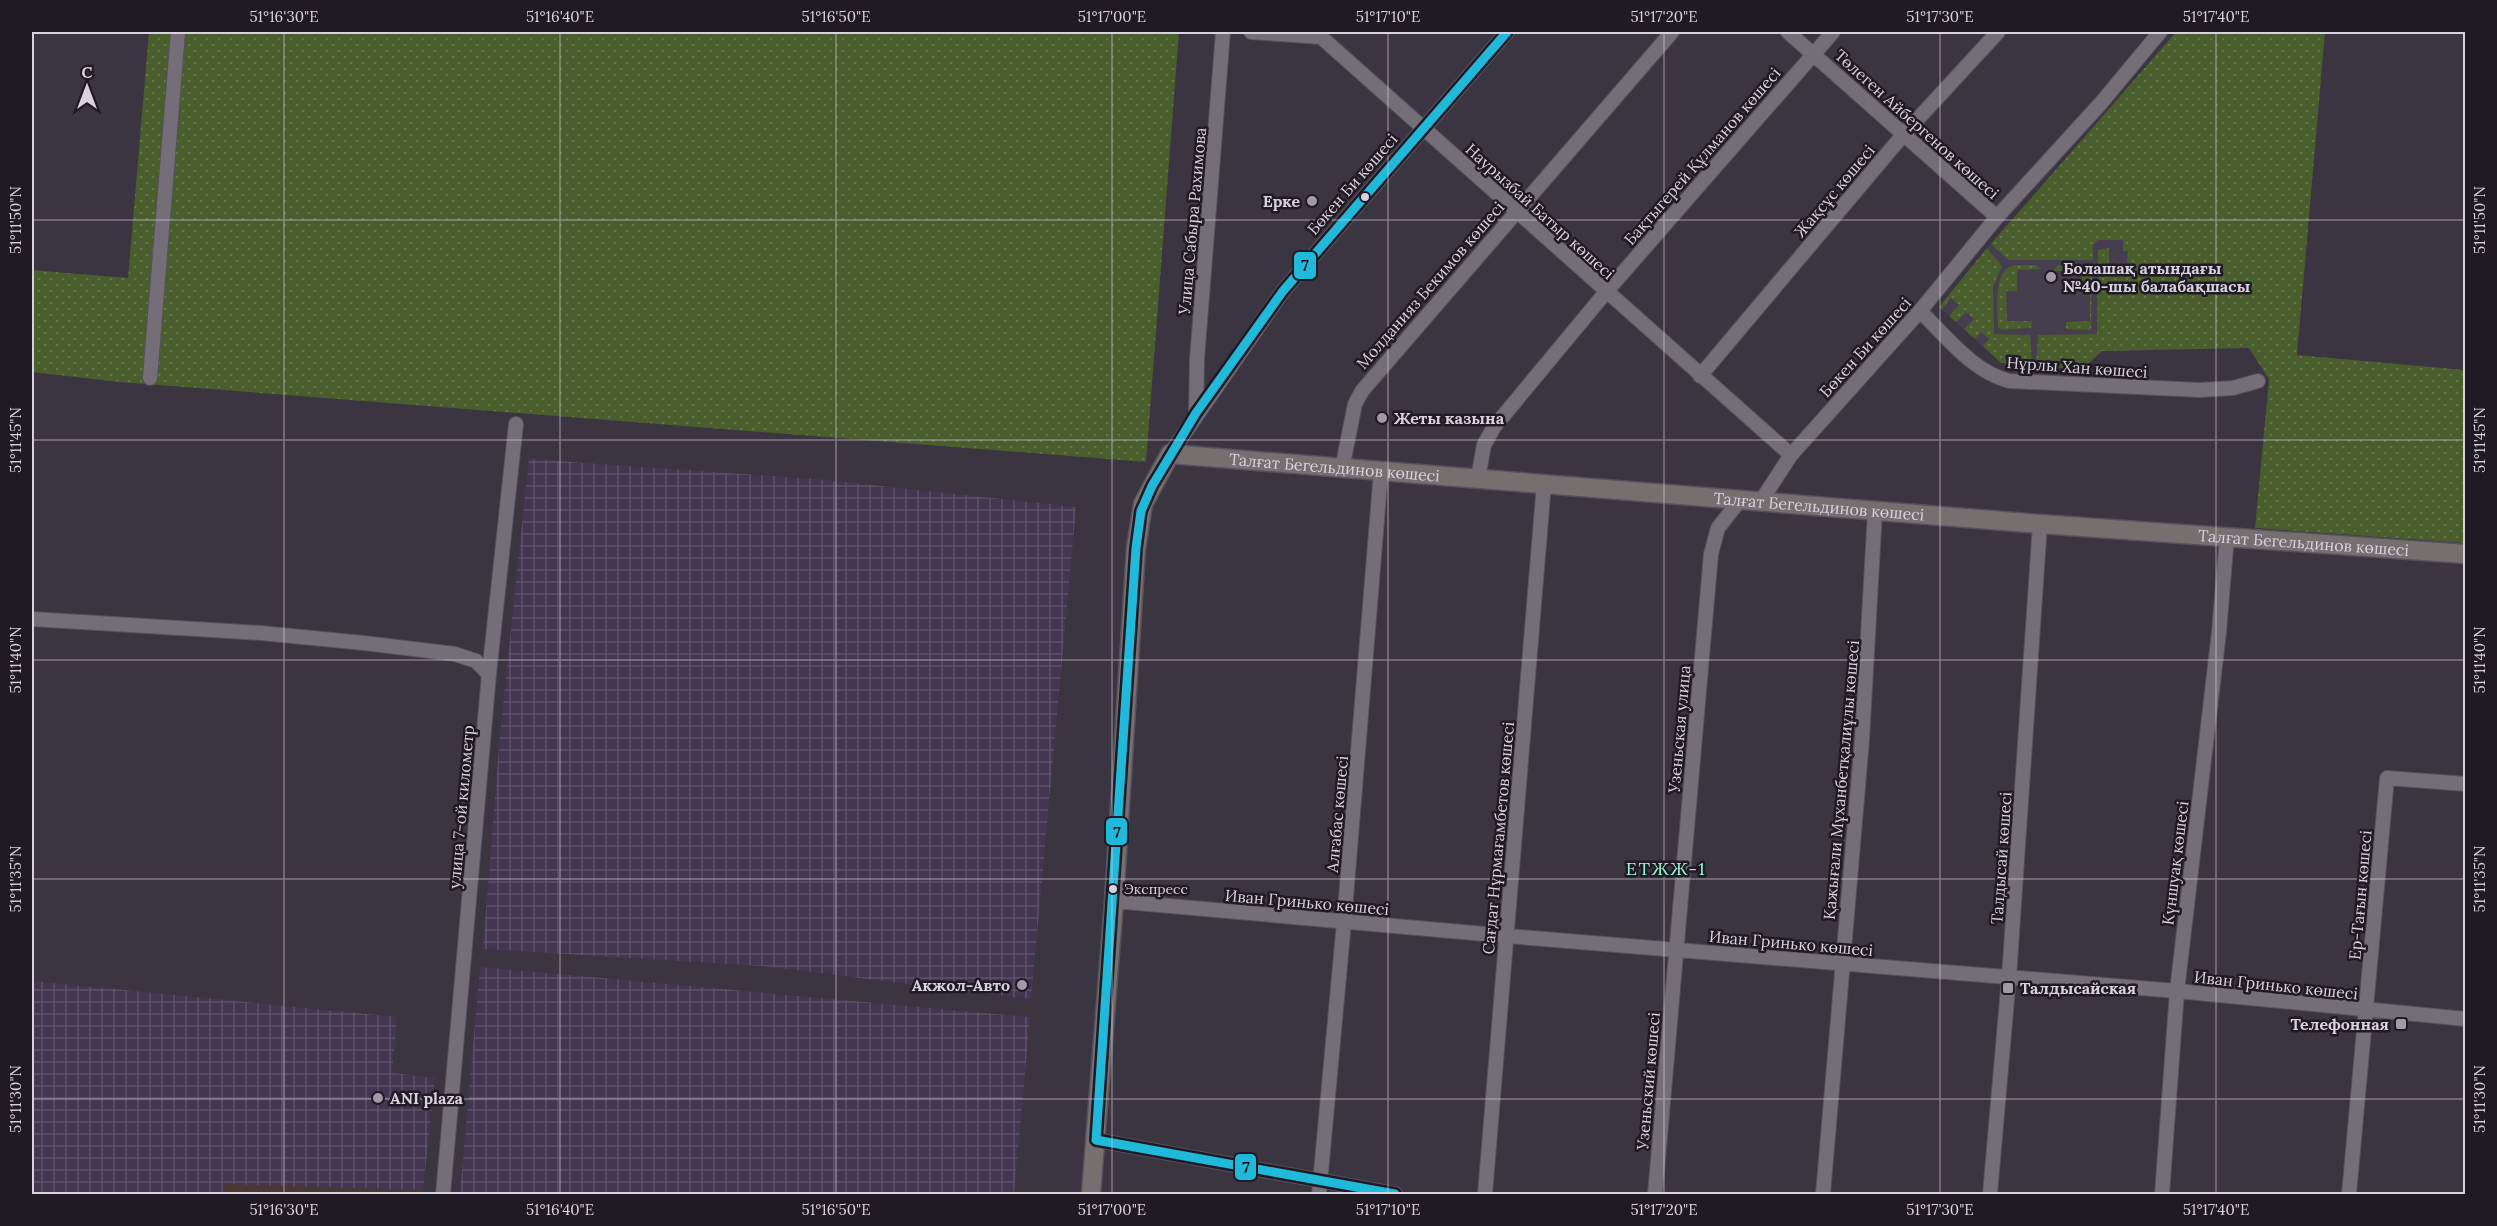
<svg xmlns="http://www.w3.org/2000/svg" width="2497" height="1226" font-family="Lora,serif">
<defs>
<pattern id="industrial-grid" width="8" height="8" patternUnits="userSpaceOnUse" patternTransform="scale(1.5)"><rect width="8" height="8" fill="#443550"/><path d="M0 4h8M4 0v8" fill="none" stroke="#5e5169"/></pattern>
<pattern id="grass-dots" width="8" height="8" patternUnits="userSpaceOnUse" patternTransform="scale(1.5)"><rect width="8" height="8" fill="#4a5d2c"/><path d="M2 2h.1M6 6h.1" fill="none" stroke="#63734a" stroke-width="1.8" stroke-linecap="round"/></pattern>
</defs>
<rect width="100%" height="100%" fill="#3b3441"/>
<path fill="#493731" d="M 225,1183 L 423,1190 L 423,1194 L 224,1194 Z"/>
<path fill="url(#industrial-grid)" d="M 529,459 L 815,479 L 1076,507 L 1031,999 L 763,966 L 483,949 L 500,735 Z
M 480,967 L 1030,1017 L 1014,1194 L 460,1194 Z
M 32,981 L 397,1017 L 392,1073 L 435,1078 L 423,1190 L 225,1184 L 224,1194 L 32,1194 Z"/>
<path fill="#453e4f" d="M 2010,220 L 2143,236 L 2131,351 L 2102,351 L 2082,369 L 2001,363 L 1939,307 Z"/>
<path fill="url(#grass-dots)" d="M 149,32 L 1179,32 L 1146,462 L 120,382 L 32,372 L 32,270 L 128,278 Z
M 2176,32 L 2325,32 L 2297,355 L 2465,370 L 2465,543 L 2255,528 L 2269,379 L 2249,348 L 2102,351 L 2082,369 L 2036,366 L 2038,335 L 2097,334 L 2098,250 L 2109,248 L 2109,265 L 2127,265 L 2128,251 L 2123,251 L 2123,240 L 2098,240 L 2093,245 L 2093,260 L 2009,260 L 1991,244 Z
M 1987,248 L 2002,266 L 1993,287 L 1994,334 L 2030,335 L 2032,365 L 2001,363 L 1983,346 L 1989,339 L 1981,332 L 1975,339 L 1964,329 L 1974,319 L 1966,312 L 1956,322 L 1949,316 L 1959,305 L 1951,298 L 1942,309 L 1939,307 Z
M 2014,265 L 2036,265 L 2041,269 L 2017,270 L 2017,291 L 2006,291 L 2007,321 L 2032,321 L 2031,328 L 2002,330 L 1998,327 C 1998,310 1992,271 2014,265 Z
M 2058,265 L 2092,267 L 2091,330 L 2066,329 L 2066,322 L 2090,321 L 2090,293 L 2082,293 L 2082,270 L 2053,271 Z"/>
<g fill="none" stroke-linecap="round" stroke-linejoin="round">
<g stroke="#56515c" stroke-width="16">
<path id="minor" d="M 1251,32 L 1321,37 L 1791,455
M 1788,32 L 1997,217
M 1920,311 C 1947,337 1972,371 2009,381 L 2200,390 L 2233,388 L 2258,381
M 1700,376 L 1903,135 L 1998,32
M 150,378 L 178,32
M 1196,413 L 1197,359 L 1223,32
M 1170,454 L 1283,291 L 1507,32
M 1342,469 L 1355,404 L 1362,391 L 1672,32
M 1478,478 L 1484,445 L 1494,427 L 1606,292 L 1833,32
M 1761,501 L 1791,455 L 1920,311 L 1997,217 L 2101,103 L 2160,32
M 32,619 L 261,633 L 364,643 L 455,654 L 476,661 L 489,674
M 1114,901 L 1507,936 L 2177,991 L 2466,1019
M 1096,1140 L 1395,1194
M 443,1194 L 489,674 L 516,424
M 1319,1194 L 1344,922 L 1381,471
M 1485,1194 L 1544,484
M 1655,1194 L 1711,554 L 1718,528 L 1740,500
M 1823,1194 L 1862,740 L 1875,511
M 1990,1194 L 2009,977 L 2040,524
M 2162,1194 L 2177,991 L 2219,632 L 2227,536
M 2349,1194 L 2387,778 L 2466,784"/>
</g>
<g stroke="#56515c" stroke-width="21">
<g id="major">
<path id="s1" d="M 1091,1194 L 1114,901 L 1136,548 L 1143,504 L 1170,454 L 2040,524 L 2466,554"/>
</g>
</g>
<use href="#minor" stroke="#736e78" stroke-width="14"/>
<use href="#major" stroke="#766f70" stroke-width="18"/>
<g stroke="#201a25" stroke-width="14">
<path id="bus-1" d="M 1096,1140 L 1136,548 L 1141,511 L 1152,486 L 1196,413 L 1283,291 L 1507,32
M 1096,1140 L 1395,1194"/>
</g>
<use href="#bus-1" stroke="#20b9da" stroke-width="9"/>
</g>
<path fill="none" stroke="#d8d1df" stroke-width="1.5" stroke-opacity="0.45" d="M 284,32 L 284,1194M 560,32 L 560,1194M 836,32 L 836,1194M 1112,32 L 1112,1194M 1388,32 L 1388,1194M 1664,32 L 1664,1194M 1940,32 L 1940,1194M 2216,32 L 2216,1194M 32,220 L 2466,220M 32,440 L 2466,440M 32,660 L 2466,660M 32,879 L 2466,879M 32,1099 L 2466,1099"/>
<g fill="#d8d1df" stroke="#201a25" stroke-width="2">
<circle cx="1365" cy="197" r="5"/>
<circle cx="1113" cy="889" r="5"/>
</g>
<g fill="#a19aa8" stroke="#201a25" stroke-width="2">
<circle cx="1312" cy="201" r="6"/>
<circle cx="2051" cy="277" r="6"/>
<circle cx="1382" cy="418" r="6"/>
<circle cx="1022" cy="985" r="6"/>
<rect x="2002" y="982" width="12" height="12" rx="3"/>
<rect x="2395" y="1018" width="12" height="12" rx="3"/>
<circle cx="378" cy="1098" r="6"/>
</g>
<g text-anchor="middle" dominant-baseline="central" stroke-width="5" stroke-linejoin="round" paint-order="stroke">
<g font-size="14" fill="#d8d1df" stroke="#201a25" text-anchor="start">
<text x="1124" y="889">Экспресс</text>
</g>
<g font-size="16" fill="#d8d1df" stroke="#201a25">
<text transform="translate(1917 124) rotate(42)">Төлеген Айбергенов көшесі</text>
<text transform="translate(1702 156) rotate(-49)">Бақтыгерей Құлманов көшесі</text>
<text transform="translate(1352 184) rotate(-49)">Бөкен Би көшесі</text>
<text transform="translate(1834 191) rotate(-50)">Жақсұс көшесі</text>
<text transform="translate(1540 211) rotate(42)">Наурызбай Батыр көшесі</text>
<text transform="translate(1192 221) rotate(-85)">Улица Сабыра Рахимова</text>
<text transform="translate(1430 285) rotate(-49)">Молданияз Бекимов көшесі</text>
<text transform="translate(1865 347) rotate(-48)">Бөкен Би көшесі</text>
<text transform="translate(2077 367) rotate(4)">Нұрлы Хан көшесі</text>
<text stroke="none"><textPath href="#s1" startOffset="914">Талғат Бегельдинов көшесі</textPath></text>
<text stroke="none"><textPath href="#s1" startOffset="1400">Талғат Бегельдинов көшесі</textPath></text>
<text stroke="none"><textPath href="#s1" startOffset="1886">Талғат Бегельдинов көшесі</textPath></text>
<text transform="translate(1679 729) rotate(-85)">Узеньская улица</text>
<text transform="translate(1841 780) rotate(-85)">Қажығали Мұханбетқалиұлы көшесі</text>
<text transform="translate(461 807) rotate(-85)">улица 7-ой километр</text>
<text transform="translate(1337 814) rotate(-85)">Алғабас көшесі</text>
<text transform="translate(1498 838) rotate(-85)">Сағдат Нұрмағамбетов көшесі</text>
<text transform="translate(2001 858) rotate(-86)">Талдысай көшесі</text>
<text transform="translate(2175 863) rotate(-83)">Күншуақ көшесі</text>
<text transform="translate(2360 895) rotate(-85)">Ер-Тағын көшесі</text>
<text transform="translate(1307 902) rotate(5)">Иван Гринько көшесі</text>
<text transform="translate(1791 943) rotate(5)">Иван Гринько көшесі</text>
<text transform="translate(2276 985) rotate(6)">Иван Гринько көшесі</text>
<text transform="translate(1648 1081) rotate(-85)">Узеньский көшесі</text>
</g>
<g font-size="16" font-weight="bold" fill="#d8d1df" stroke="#201a25" text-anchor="start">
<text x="1300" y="201" text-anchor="end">Ерке</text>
<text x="2063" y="268">Болашақ атындағы<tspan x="2063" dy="18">№40-шы балабақшасы</tspan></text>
<text x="1394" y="418">Жеты казына</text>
<text x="1010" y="985" text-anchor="end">Акжол-Авто</text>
<text x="2020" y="988">Талдысайская</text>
<text x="2389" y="1024" text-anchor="end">Телефонная</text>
<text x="390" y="1098">ANI plaza</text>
</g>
<g font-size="18" letter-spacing="1.5" fill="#99f4d2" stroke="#201a25">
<text x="1666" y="868">ЕТЖЖ-1</text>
</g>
</g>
<g stroke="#201a25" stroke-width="2">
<rect x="1293" y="251" width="24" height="29" rx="6" fill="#20b9da"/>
<rect x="1105" y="817" width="23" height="29" rx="6" fill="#20b9da"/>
<rect x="1234" y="1153" width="23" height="28" rx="6" fill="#20b9da"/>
</g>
<g font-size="16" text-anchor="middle" font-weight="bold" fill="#111">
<text x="1305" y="271">7</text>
<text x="1117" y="838">7</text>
<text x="1246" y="1173">7</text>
</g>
<rect width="2497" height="1226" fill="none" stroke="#201a25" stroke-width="66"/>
<g transform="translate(87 87)" stroke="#201a25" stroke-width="4.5" paint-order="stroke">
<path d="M0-4.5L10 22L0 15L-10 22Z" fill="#d8d1df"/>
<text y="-9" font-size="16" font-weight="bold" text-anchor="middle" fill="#d8d1df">С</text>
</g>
<rect x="33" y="33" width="2431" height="1160" fill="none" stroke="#d8d1df" stroke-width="2"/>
<g font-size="15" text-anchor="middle" fill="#d8d1df">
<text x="284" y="22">51°16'30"E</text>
<text x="560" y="22">51°16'40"E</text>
<text x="836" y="22">51°16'50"E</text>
<text x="1112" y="22">51°17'00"E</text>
<text x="1388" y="22">51°17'10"E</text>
<text x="1664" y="22">51°17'20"E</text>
<text x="1940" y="22">51°17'30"E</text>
<text x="2216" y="22">51°17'40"E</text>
<text transform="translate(16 220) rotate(-90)" y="5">51°11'50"N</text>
<text transform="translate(2480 220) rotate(-90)" y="5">51°11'50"N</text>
<text transform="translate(16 440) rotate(-90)" y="5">51°11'45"N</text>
<text transform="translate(2480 440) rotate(-90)" y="5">51°11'45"N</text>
<text transform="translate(16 660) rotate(-90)" y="5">51°11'40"N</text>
<text transform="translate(2480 660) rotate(-90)" y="5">51°11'40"N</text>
<text transform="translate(16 879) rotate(-90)" y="5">51°11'35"N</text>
<text transform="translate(2480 879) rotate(-90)" y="5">51°11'35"N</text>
<text transform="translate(16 1099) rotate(-90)" y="5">51°11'30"N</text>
<text transform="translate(2480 1099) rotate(-90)" y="5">51°11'30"N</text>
<text x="284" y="1215">51°16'30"E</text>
<text x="560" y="1215">51°16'40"E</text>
<text x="836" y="1215">51°16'50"E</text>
<text x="1112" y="1215">51°17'00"E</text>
<text x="1388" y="1215">51°17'10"E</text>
<text x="1664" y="1215">51°17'20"E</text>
<text x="1940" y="1215">51°17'30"E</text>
<text x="2216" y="1215">51°17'40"E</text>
</g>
</svg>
